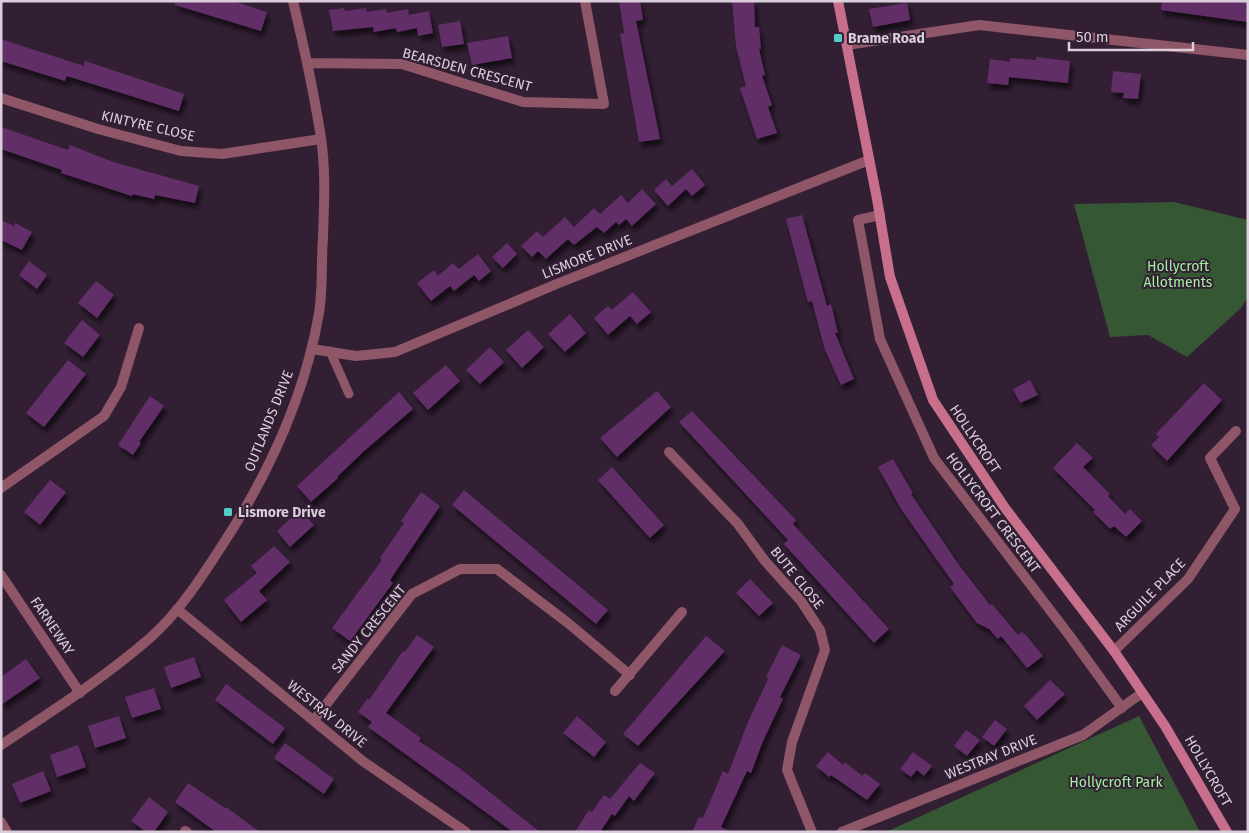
<svg xmlns="http://www.w3.org/2000/svg" width="1249" height="833" font-family="'Fira Sans',sans-serif">
<defs>
<filter id="shadow"><feDropShadow dx="3" dy="5.5" stdDeviation="2.5" flood-color="#0009"/></filter>
</defs>
<rect width="100%" height="100%" fill="#321f34"/>
<path fill="#355733" d="M 1174,202 L 1248,220 L 1248,297 L 1241,308 L 1187,357 L 1148,335 L 1110,337 L 1074,204 Z
M 1139,716 L 1200,832 L 886,832 Z"/>
<path fill="#622e68" filter="url(#shadow)" d="M 175,1 L 233,1 L 267,12 L 261,31 L 175,5 Z
M 619,1 L 640,1 L 643,20 L 636,21 L 660,139 L 639,142 L 620,34 L 624,33 Z
M 732,1 L 754,1 L 755,27 L 759,27 L 761,49 L 759,49 L 765,75 L 762,76 L 772,105 L 768,107 L 777,133 L 757,139 L 740,88 L 746,86 L 736,46 Z
M 1162,1 L 1248,1 L 1248,22 L 1161,10 Z
M 907,3 L 910,20 L 873,27 L 869,9 Z
M 344,8 L 345,11 L 366,8 L 367,12 L 386,9 L 387,13 L 408,9 L 409,15 L 429,11 L 433,33 L 418,36 L 417,28 L 397,32 L 396,28 L 374,32 L 373,27 L 333,31 L 329,10 Z
M 460,21 L 464,44 L 442,47 L 438,25 Z
M 508,36 L 512,58 L 472,65 L 467,43 Z
M 1,39 L 84,66 L 85,61 L 184,94 L 179,111 L 67,76 L 65,81 L 1,61 Z
M 1036,57 L 1070,61 L 1068,83 L 1009,77 L 1008,85 L 987,83 L 990,59 L 1010,62 L 1010,58 L 1036,60 Z
M 1113,71 L 1141,74 L 1138,99 L 1123,98 L 1124,93 L 1111,92 Z
M 1,127 L 68,150 L 70,145 L 113,162 L 199,186 L 195,203 L 155,195 L 154,199 L 133,194 L 132,196 L 61,173 L 62,170 L 1,149 Z
M 692,169 L 705,185 L 692,196 L 686,189 L 668,206 L 654,190 L 666,179 L 672,186 Z
M 642,189 L 656,204 L 632,226 L 626,219 L 619,225 L 616,222 L 604,233 L 597,227 L 574,245 L 568,239 L 546,259 L 538,251 L 532,257 L 521,246 L 537,231 L 543,237 L 565,217 L 574,227 L 594,208 L 600,214 L 621,195 L 628,203 Z
M 802,215 L 827,306 L 831,304 L 838,333 L 835,333 L 854,379 L 841,385 L 825,350 L 812,301 L 808,302 L 786,219 Z
M 1,220 L 14,226 L 15,223 L 32,232 L 22,250 L 1,240 Z
M 507,243 L 517,254 L 503,268 L 492,257 Z
M 478,254 L 491,271 L 479,281 L 474,275 L 454,291 L 450,286 L 431,301 L 417,283 L 434,270 L 438,276 L 453,263 L 459,269 Z
M 29,261 L 47,275 L 37,289 L 19,275 Z
M 96,281 L 114,295 L 97,318 L 78,303 Z
M 633,292 L 651,312 L 637,324 L 630,316 L 608,335 L 594,318 L 608,306 L 612,310 Z
M 570,314 L 586,333 L 565,352 L 548,334 Z
M 82,320 L 100,335 L 83,357 L 64,343 Z
M 528,330 L 544,347 L 522,368 L 506,350 Z
M 490,347 L 504,362 L 480,384 L 466,370 Z
M 68,360 L 86,374 L 44,427 L 26,413 Z
M 446,365 L 460,381 L 428,410 L 413,393 Z
M 1030,380 L 1038,395 L 1020,403 L 1013,389 Z
M 1204,383 L 1222,400 L 1167,461 L 1151,445 L 1159,437 L 1156,434 Z
M 657,391 L 671,407 L 617,457 L 600,438 Z
M 399,392 L 413,409 L 363,452 L 337,477 L 338,478 L 311,502 L 297,486 Z
M 150,396 L 164,406 L 139,442 L 141,443 L 133,455 L 118,445 Z
M 692,411 L 796,520 L 793,524 L 889,629 L 874,643 L 784,544 L 788,540 L 679,422 Z
M 1077,443 L 1093,458 L 1083,467 L 1110,494 L 1108,496 L 1125,514 L 1130,509 L 1142,521 L 1126,537 L 1114,526 L 1110,529 L 1093,512 L 1095,510 L 1053,468 Z
M 893,459 L 913,493 L 911,494 L 959,565 L 990,605 L 992,604 L 1018,635 L 1021,632 L 1026,635 L 1043,656 L 1027,668 L 1001,636 L 998,639 L 989,629 L 977,623 L 950,587 L 954,584 L 901,509 L 878,467 Z
M 612,467 L 664,525 L 650,538 L 598,480 Z
M 50,480 L 66,492 L 40,525 L 24,512 Z
M 464,490 L 608,610 L 596,624 L 452,505 Z
M 421,492 L 440,506 L 390,580 L 393,583 L 350,641 L 332,628 L 382,560 L 380,558 L 404,523 L 401,521 Z
M 300,510 L 314,525 L 290,547 L 277,531 Z
M 274,546 L 290,562 L 259,591 L 267,600 L 241,622 L 224,600 L 257,573 L 251,566 Z
M 750,579 L 773,603 L 759,616 L 736,593 Z
M 417,635 L 434,647 L 386,713 L 421,738 L 419,741 L 462,770 L 540,832 L 513,832 L 368,727 L 372,722 L 358,712 L 367,699 L 369,700 L 403,651 L 405,652 Z
M 706,636 L 725,651 L 638,746 L 623,734 Z
M 782,645 L 801,655 L 780,697 L 783,699 L 763,741 L 751,773 L 747,771 L 721,827 L 732,832 L 692,832 L 699,817 L 703,818 L 723,771 L 728,774 L 748,722 L 768,679 L 766,677 Z
M 194,657 L 201,677 L 171,688 L 164,667 Z
M 26,659 L 40,678 L 1,705 L 1,677 Z
M 1050,680 L 1065,694 L 1037,720 L 1024,706 Z
M 226,684 L 285,728 L 273,744 L 215,700 Z
M 154,688 L 161,709 L 132,718 L 125,697 Z
M 119,716 L 126,738 L 95,748 L 88,726 Z
M 577,716 L 606,742 L 594,757 L 563,733 Z
M 995,720 L 1007,729 L 994,746 L 982,737 Z
M 966,730 L 980,740 L 967,756 L 954,746 Z
M 285,743 L 334,779 L 324,794 L 274,758 Z
M 78,745 L 86,767 L 57,777 L 50,755 Z
M 828,752 L 843,765 L 845,762 L 862,776 L 865,773 L 880,784 L 867,800 L 831,775 L 829,777 L 816,766 Z
M 913,752 L 932,766 L 924,776 L 917,770 L 911,777 L 900,769 Z
M 640,763 L 655,773 L 634,801 L 629,796 L 615,816 L 612,814 L 600,832 L 575,832 L 589,810 L 592,812 L 604,795 L 610,799 Z
M 43,771 L 51,791 L 20,803 L 12,784 Z
M 188,783 L 225,808 L 226,807 L 260,832 L 216,832 L 175,802 Z
M 149,797 L 168,812 L 154,832 L 146,832 L 131,821 Z"/>
<g fill="none" stroke-linecap="round" stroke-linejoin="round">
<path stroke="#8e5667" stroke-width="9" d="M 330,351 L 349,394"/>
<path stroke="#8e5667" stroke-width="10" d="M 847,45 L 979,25 L 1248,55
M 308,63 L 402,64 L 523,102 L 604,104 L 585,1
M 1,98 L 98,129 L 181,151 L 222,154 L 321,139
M 880,215 L 858,220 L 880,339 L 934,458 L 1069,635 L 1122,708
M 312,349 L 356,356 L 395,352 L 559,283 L 869,160
M 669,452 L 738,524 L 765,561 L 801,601 L 820,630 L 825,650 L 792,742 L 787,770 L 812,832
M 1,488 L 104,416 L 121,387 L 139,328
M 1,575 L 80,693
M 177,609 L 364,762 L 466,832
M 1114,651 L 1188,579 L 1235,509 L 1210,458 L 1236,431
M 615,691 L 682,612
M 314,720 L 412,594 L 460,569 L 497,569 L 568,623 L 630,675
M 1,745 C 52,711 104,678 150,638 C 183,609 208,567 232,530 C 273,464 306,390 319,313 C 323,289 321,263 323,238 C 324,205 326,172 321,138 C 314,92 304,47 293,1
M 1,822 L 7,832
M 185,831 L 187,832
M 842,832 L 1083,735 L 1142,693"/>
<path stroke="#c76f8b" stroke-width="10" d="M 838,1 L 877,199 L 890,277 L 933,400 L 1005,508 L 1114,651 L 1165,726 L 1227,832"/>
</g>
<g fill="#54cdc8" stroke="#321f34" stroke-width="2">
<rect x="833" y="33" width="10" height="10" rx="2.5"/>
<rect x="223" y="507" width="10" height="10" rx="2.5"/>
</g>
<g text-anchor="middle" dominant-baseline="central" stroke-width="4" stroke-linejoin="round" paint-order="stroke">
<g font-size="14" font-weight="bold" fill="#dacedc" stroke="#321f34" text-anchor="start">
<text x="848" y="38">Brame Road</text>
<text x="238" y="512">Lismore Drive</text>
</g>
<g font-size="14" fill="#dacedc" stroke="#321f34">
<text transform="translate(467 70) rotate(15)">BEARSDEN CRESCENT</text>
<text transform="translate(148 126) rotate(13)">KINTYRE CLOSE</text>
<text transform="translate(587 257) rotate(-22)">LISMORE DRIVE</text>
<text transform="translate(269 421) rotate(-68)">OUTLANDS DRIVE</text>
<text transform="translate(975 439) rotate(56)">HOLLYCROFT</text>
<text transform="translate(993 513) rotate(53)">HOLLYCROFT CRESCENT</text>
<text transform="translate(797 578) rotate(51)">BUTE CLOSE</text>
<text transform="translate(1150 595) rotate(-46)">ARGUILE PLACE</text>
<text transform="translate(52 626) rotate(56)">FARNEWAY</text>
<text transform="translate(369 629) rotate(-51)">SANDY CRESCENT</text>
<text transform="translate(327 714) rotate(39)">WESTRAY DRIVE</text>
<text transform="translate(991 757) rotate(-22)">WESTRAY DRIVE</text>
<text transform="translate(1208 771) rotate(60)">HOLLYCROFT</text>
</g>
<g font-size="14" fill="#a1f29c" stroke="#321f34">
<text x="1178" y="266">Hollycroft<tspan x="1178" dy="16">Allotments</tspan></text>
<text x="1116" y="782">Hollycroft Park</text>
</g>
</g>
<rect width="1249" height="833" fill="none" stroke="#dacedc" stroke-width="5"/>
<path d="M1069 42v8h124v-8" fill="none" stroke="#dacedc" stroke-width="2.5"/>
<text x="1076" y="42" font-size="15" fill="#dacedc" stroke="#321f34" stroke-width="4" paint-order="stroke">50 m</text>
</svg>
